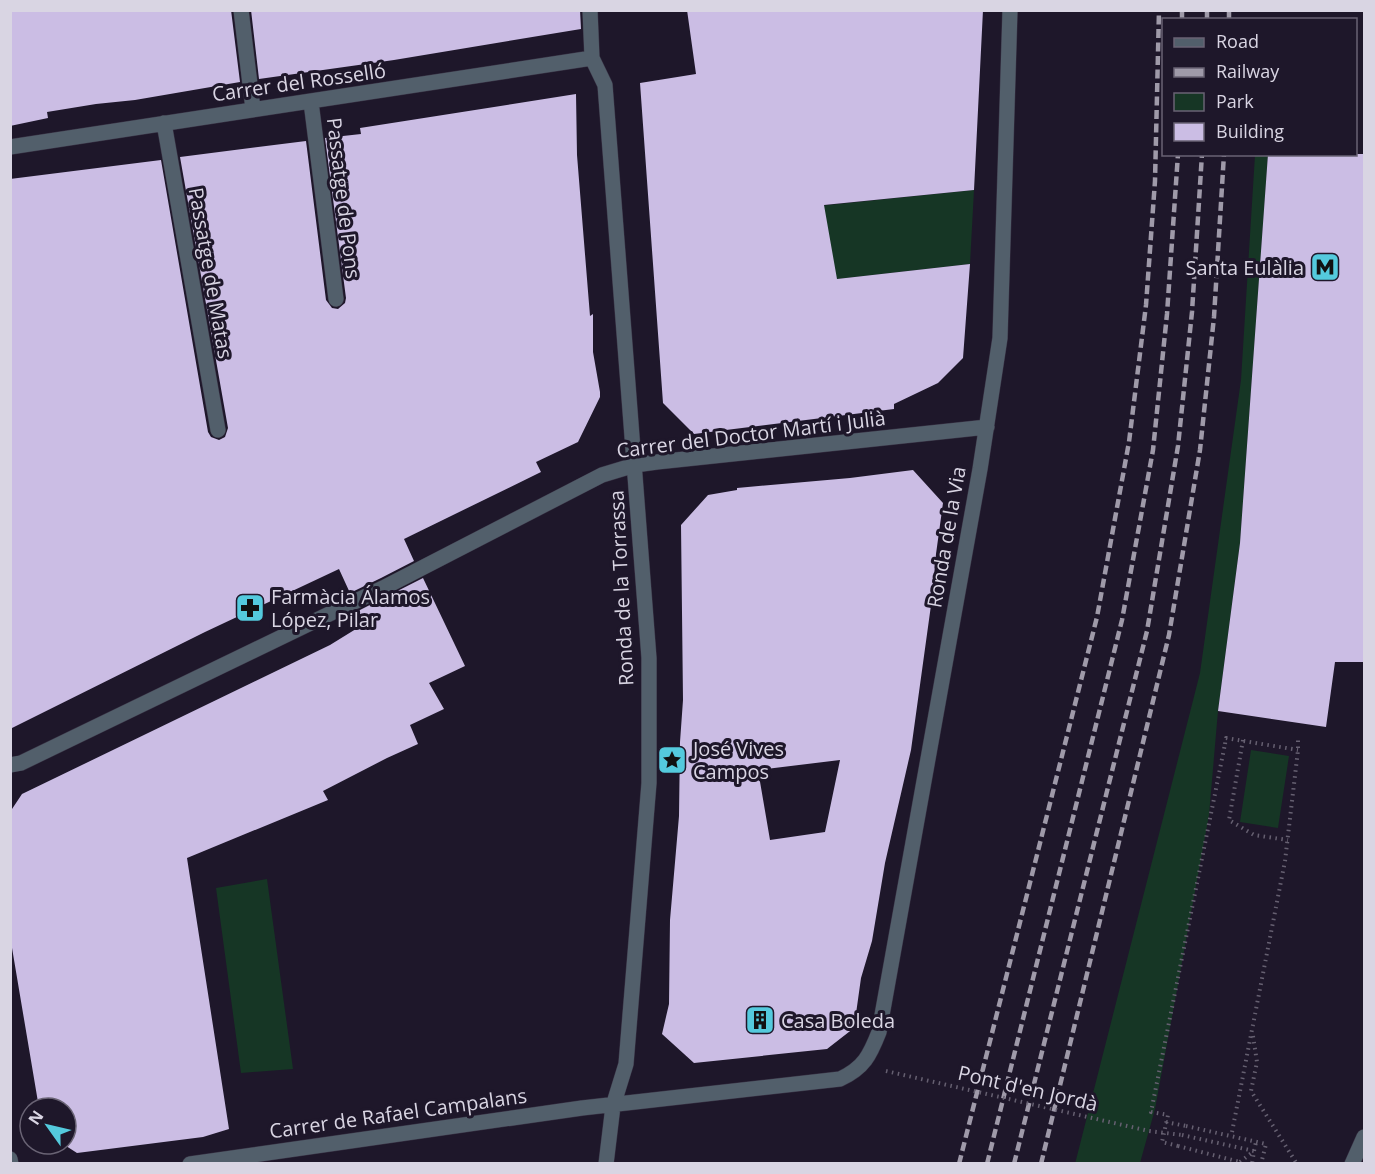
<svg xmlns="http://www.w3.org/2000/svg" width="1375" height="1174" font-family="'Open Sans',sans-serif">
<rect width="100%" height="100%" fill="#1e172a"/>
<path fill="#163625" d="M 1255,155 L 1268,155 L 1240,543 L 1218,711 L 1209,815 L 1155,1109 L 1140,1163 L 1075,1164 L 1200,673 L 1241,380 Z
M 974,190 L 970,264 L 837,279 L 809,207 Z
M 1251,750 L 1289,756 L 1278,828 L 1240,822 Z
M 267,879 L 293,1069 L 241,1073 L 216,888 Z"/>
<path fill="#cbbde4" fill-rule="evenodd" d="M 10,10 L 231,10 L 240,82 L 135,100 L 96,104 L 47,112 L 48,118 L 10,126 Z
M 251,10 L 580,10 L 581,29 L 394,60 L 259,79 Z
M 687,10 L 983,10 L 974,190 L 824,205 L 837,279 L 970,264 L 963,358 L 938,383 L 894,404 L 894,409 L 694,434 L 663,403 L 640,83 L 696,74 Z
M 576,94 L 577,155 L 590,316 L 593,314 L 593,352 L 600,392 L 600,397 L 578,442 L 536,462 L 541,472 L 404,539 L 414,561 L 381,578 L 350,593 L 339,569 L 205,632 L 10,729 L 10,179 L 161,160 L 208,432 L 211,437 L 219,440 L 225,437 L 228,428 L 180,157 L 306,141 L 326,300 L 332,308 L 338,309 L 345,303 L 346,298 L 325,138 L 361,134 L 360,128 Z
M 1268,154 L 1365,154 L 1365,662 L 1335,662 L 1326,727 L 1218,711 L 1240,543 Z
M 913,470 L 943,503 L 936,554 L 932,598 L 911,750 L 885,863 L 872,941 L 861,978 L 854,1028 L 827,1049 L 694,1063 L 662,1034 L 669,1004 L 670,920 L 679,816 L 680,742 L 683,700 L 681,525 L 708,495 L 737,490 L 737,488 L 850,478 ZM 840,760 L 825,832 L 770,840 L 758,770 Z
M 423,578 L 465,666 L 429,683 L 444,709 L 410,725 L 418,744 L 387,758 L 323,791 L 328,800 L 187,858 L 229,1129 L 203,1137 L 77,1153 L 63,1144 L 66,1144 L 66,1108 L 39,1108 L 10,936 L 10,812 L 22,794 L 330,645 L 364,624 L 358,611 Z"/>
<g fill="none" stroke-linecap="round" stroke-linejoin="round">
<g stroke="#383244" stroke-width="16">
<path id="street" d="M 241,10 L 253,109
M 590,10 L 592,58 L 605,85 L 649,658 L 649,783 L 626,1064 L 613,1106 L 606,1164
M 311,102 L 336,299
M 164,123 L 218,430
M 10,147 L 592,58
M 10,765 L 21,763 L 385,587 L 602,475 L 635,465 L 657,462 L 987,427
M 10,1159 L 11,1164
M 190,1164 L 582,1108 L 840,1079 C 864,1068 870,1055 879,1032 L 980,469 L 1000,338 L 1010,10
M 1352,1164 L 1364,1137"/>
</g>
<path stroke="#666071" stroke-width="4" stroke-dasharray="1.5 4.5" stroke-linecap="butt" d="M 1243,740 L 1229,820 L 1254,835 L 1288,840
M 1225,744 L 1226,738 L 1298,750
M 1253,1036 L 1257,1062 L 1251,1091 L 1297,1164
M 1186,1126 L 1266,1144 L 1261,1164
M 1232,1132 L 1285,861 L 1298,750 L 1298,737
M 1182,1135 L 1254,1151 L 1252,1164
M 1178,1146 L 1240,1162 L 1240,1164
M 1240,1162 L 1254,1151 L 1256,1142"/>
<use href="#street" stroke="#525f6b" stroke-width="15"/>
<path stroke="#9f9aa9" stroke-width="4.5" stroke-dasharray="9 4.5" stroke-linecap="butt" d="M 1182,10 L 1182,20
M 1207,10 L 1207,20
M 1229,10 L 1229,20
M 959,1164 L 1097,617 L 1129,442 L 1146,305 L 1155,181 L 1159,10
M 987,1164 L 1122,620 L 1153,450 L 1167,314 L 1178,154
M 1014,1164 L 1147,631 L 1178,446 L 1192,312 L 1202,154
M 1041,1164 L 1169,635 L 1200,450 L 1214,317 L 1224,154"/>
<path stroke="#666071" stroke-width="4" stroke-dasharray="1.5 4.5" stroke-linecap="butt" d="M 886,1071 L 1149,1131 L 1182,1135
M 1166,1122 L 1186,1126
M 1178,1146 L 1162,1142 L 1168,1115 L 1151,1112 L 1225,744"/>
</g>
<defs>
<g id="metro-square" transform="scale(1.5)"><rect x="-9" y="-9" width="18" height="18" rx="4" fill="#54cadd" stroke="#1e172a"/><path d="M-5.5 5V-5H-3L0 0L3-5H5.5V5H3V-.5L0 4L-3-.5V5Z" fill="#111"/></g>
<g id="pharmacy-square" transform="scale(1.5)"><rect x="-9" y="-9" width="18" height="18" rx="4" fill="#54cadd" stroke="#1e172a"/><path d="M-2-6h4v4h4v4h-4v4h-4v-4h-4v-4h4Z" fill="#111"/></g>
<g id="sight-square" transform="scale(1.5)"><rect x="-9" y="-9" width="18" height="18" rx="4" fill="#54cadd" stroke="#1e172a"/><path d="M0-6L1.8-2.2L6-1.7L2.9 1.2L3.7 5.4L0 3.3L-3.7 5.4L-2.9 1.2L-6-1.7L-1.8-2.2Z" fill="#111"/></g>
<g id="building-square" transform="scale(1.5)"><rect x="-9" y="-9" width="18" height="18" rx="4" fill="#54cadd" stroke="#1e172a"/><path d="M-4-6H4V6H1V3H-1V6H-4ZM-2.5-4.3h1.7v1.8h-1.7ZM.8-4.3h1.7v1.8H.8ZM-2.5-1h1.7V.8h-1.7ZM.8-1h1.7V.8H.8Z" fill="#111"/></g>
</defs>
<g fill-rule="evenodd">
<use href="#metro-square" x="1325" y="267"/>
<use href="#pharmacy-square" x="250" y="608"/>
<use href="#sight-square" x="672" y="760"/>
<use href="#building-square" x="760" y="1020"/>
</g>
<g text-anchor="middle" dominant-baseline="central" stroke-width="6" stroke-linejoin="round" paint-order="stroke">
<g font-size="20" fill="#d9d5e3" stroke="#1e172a">
<text transform="translate(299 82) rotate(-8)">Carrer del Rosselló</text>
<text transform="translate(344 198) rotate(83)">Passatge de Pons</text>
<text transform="translate(211 273) rotate(80)">Passatge de Matas</text>
<text transform="translate(751 434) rotate(-7)">Carrer del Doctor Martí i Julià</text>
<text transform="translate(946 537) rotate(-80)">Ronda de la Via</text>
<text transform="translate(621 588) rotate(-93)">Ronda de la Torrassa</text>
<text transform="translate(1028 1088) rotate(13)">Pont d'en Jordà</text>
<text transform="translate(398 1113) rotate(-8)">Carrer de Rafael Campalans</text>
</g>
<g font-size="20" fill="#d9d5e3" stroke="#1e172a" text-anchor="start">
<text x="1304" y="267" text-anchor="end">Santa Eulàlia</text>
<text x="271" y="596">Farmàcia Álamos<tspan x="271" dy="23">López, Pilar</tspan></text>
<text x="693" y="748">José Vives<tspan x="693" dy="23">Campos</tspan></text>
<text x="781" y="1020">Casa Boleda</text>
</g>
</g>
<rect width="1375" height="1174" fill="none" stroke="#d9d5e3" stroke-width="24"/>
<rect x="1162" y="18" width="195" height="138" fill="#1e172a" stroke="#696374" stroke-width="1.5"/>
<rect x="1174" y="38" width="30" height="9" fill="#525f6b" stroke="#696374" stroke-width="1.5"/>
<text x="1216" y="48" font-size="18" fill="#d9d5e3">Road</text>
<rect x="1174" y="68" width="30" height="9" fill="#9f9aa9" stroke="#696374" stroke-width="1.5"/>
<text x="1216" y="78" font-size="18" fill="#d9d5e3">Railway</text>
<rect x="1174" y="93" width="30" height="18" fill="#163625" stroke="#696374" stroke-width="1.5"/>
<text x="1216" y="108" font-size="18" fill="#d9d5e3">Park</text>
<rect x="1174" y="123" width="30" height="18" fill="#cbbde4" stroke="#696374" stroke-width="1.5"/>
<text x="1216" y="138" font-size="18" fill="#d9d5e3">Building</text>
<g transform="translate(48 1126) rotate(304)"><circle r="28" fill="#1e172a" stroke="#696374" stroke-width="1.5"/>
<path d="M0-4.5L10 22L0 15L-10 22Z" fill="#54cadd"/>
<text y="-9" font-size="16" font-weight="bold" text-anchor="middle" fill="#d9d5e3">N</text>
</g>
</svg>
